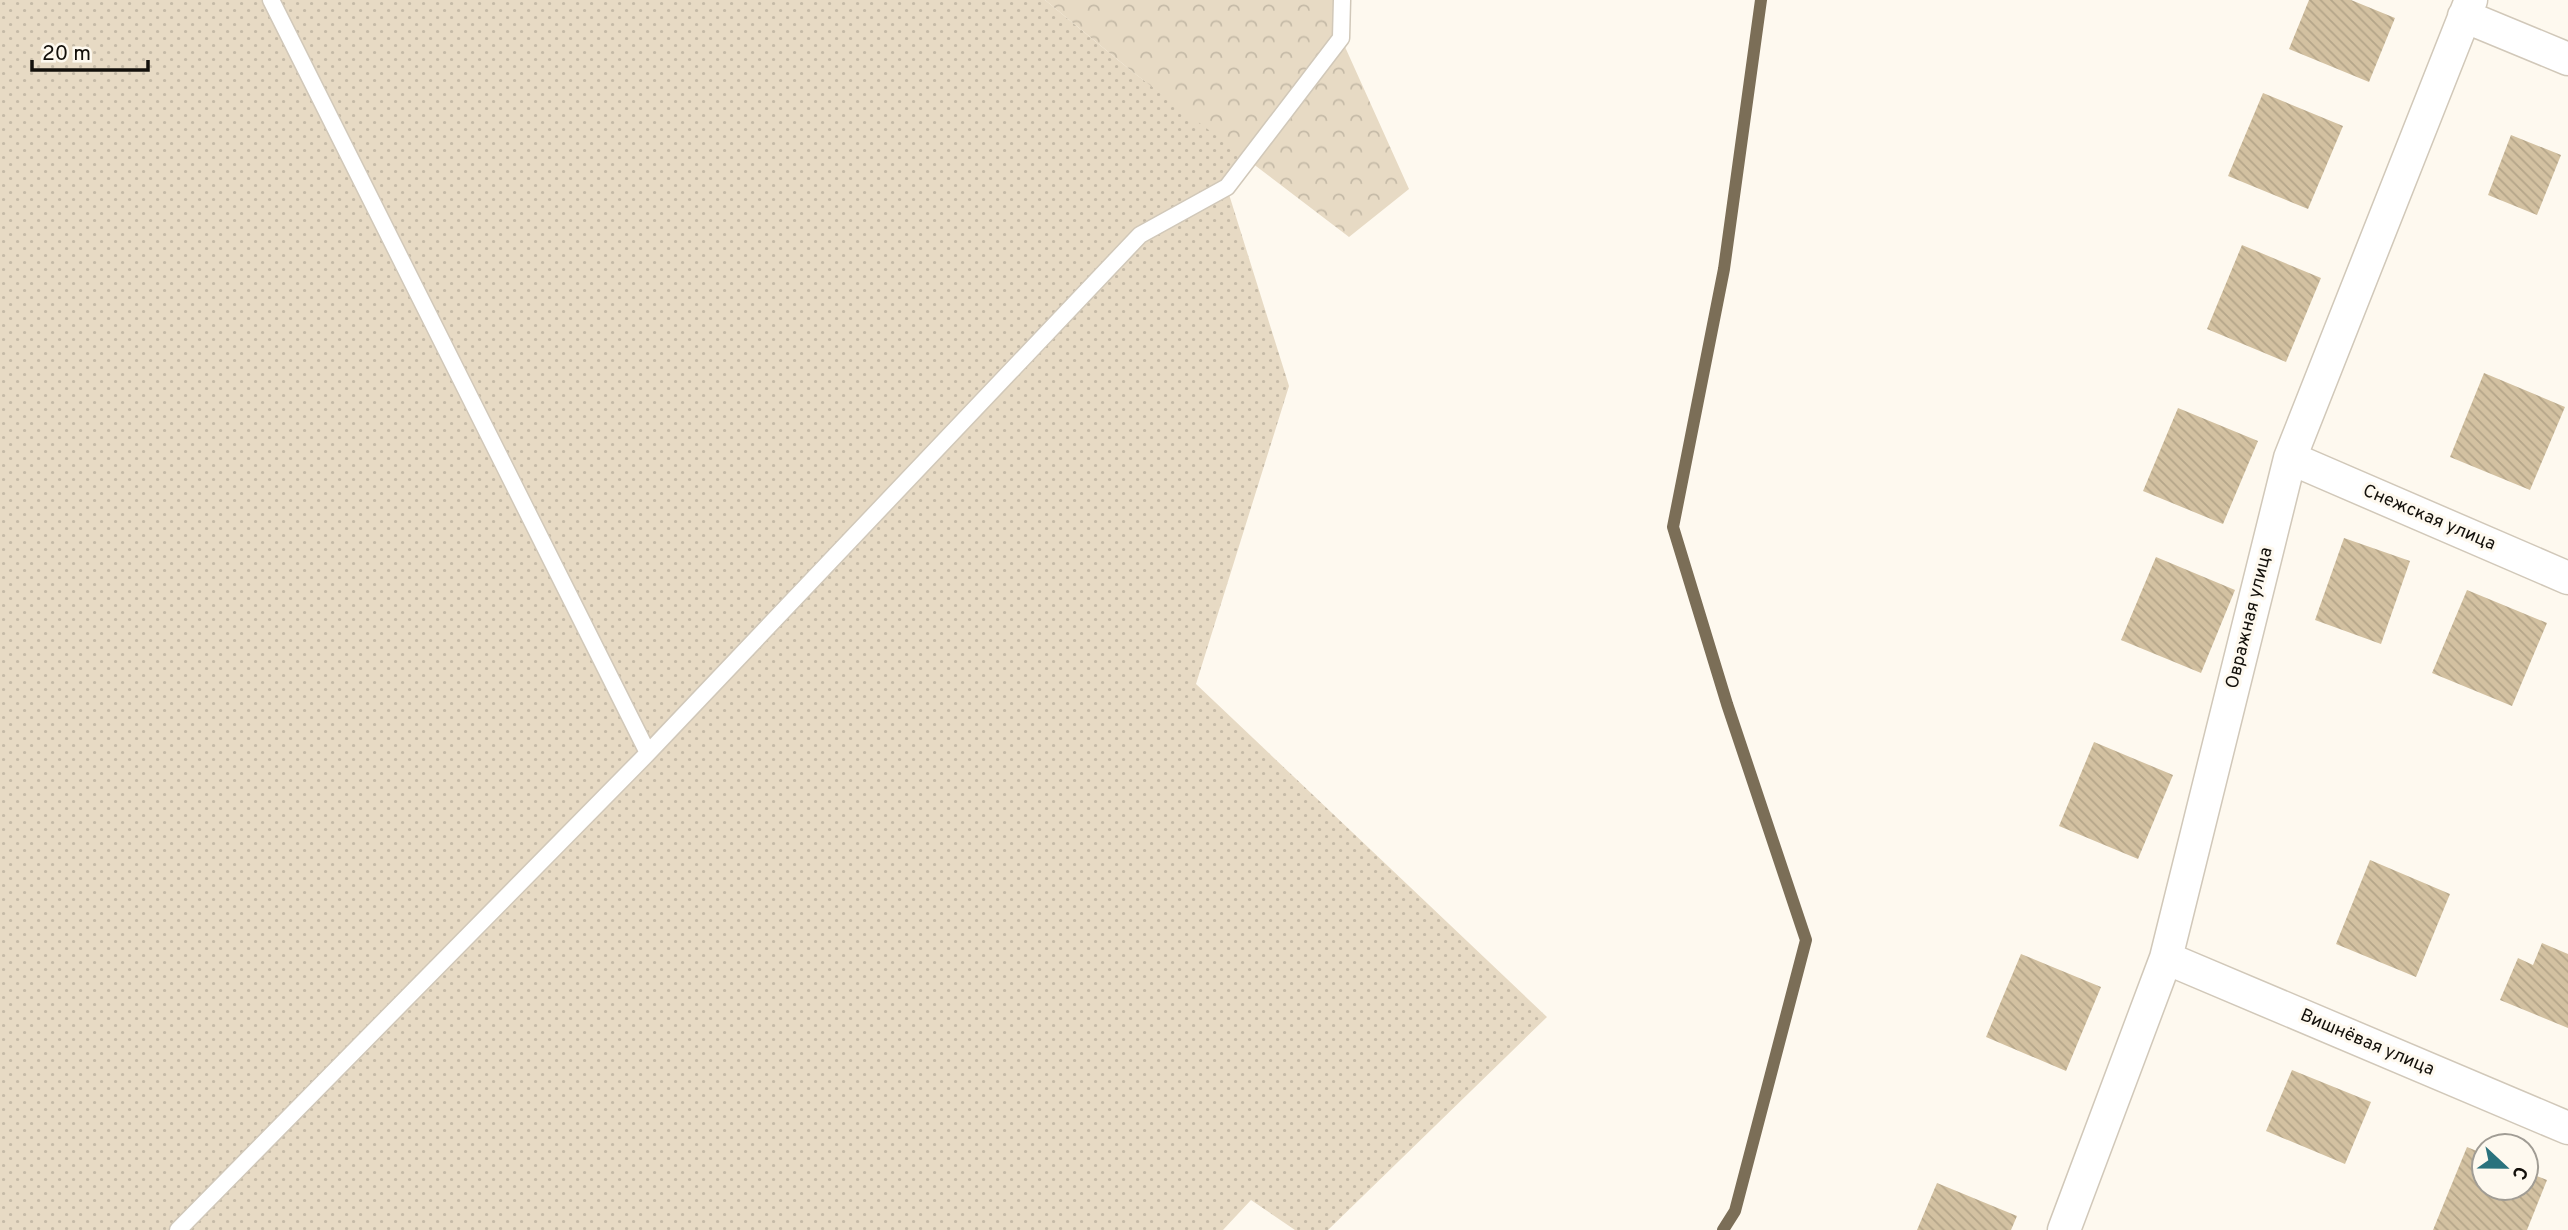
<svg xmlns="http://www.w3.org/2000/svg" width="2568" height="1230" font-family="Overpass,sans-serif">
<defs>
<pattern id="grass-dots" width="8" height="8" patternUnits="userSpaceOnUse" patternTransform="scale(1.75)"><rect width="8" height="8" fill="#e7dac4"/><path d="M2 2h.1M6 6h.1" fill="none" stroke="#c5baa7" stroke-width="1.8" stroke-linecap="round"/></pattern>
<pattern id="forest-crowns" width="20" height="18" patternUnits="userSpaceOnUse" patternTransform="scale(1.75)"><rect width="20" height="18" fill="#e7dac4"/><path d="M2 6a3 3 0 1 1 6 0M12 15a3 3 0 1 1 6 0" fill="none" stroke="#c5baa7"/></pattern>
<pattern id="building-back-hatch" width="6" height="6" patternUnits="userSpaceOnUse" patternTransform="scale(1.75)"><rect width="6" height="6" fill="#d3c1a1"/><path d="M-1 5l2 2M0 0l6 6M5-1l2 2" fill="none" stroke="#b4a589"/></pattern>
</defs>
<rect width="100%" height="100%" fill="#fef9ef"/>
<path fill="url(#grass-dots)" d="M 0,0 L 1045,0 L 1134,73 L 1250,158 L 1227,188 L 1289,386 L 1196,684 L 1547,1017 L 1328,1230 L 1295,1230 L 1251,1200 L 1223,1230 L 0,1230 Z"/>
<path fill="url(#forest-crowns)" d="M 1045,0 L 1342,0 L 1341,38 L 1409,189 L 1349,237 L 1134,73 Z"/>
<g fill="none" stroke-linecap="round" stroke-linejoin="round">
<path stroke="#7b6e57" stroke-width="12" d="M 1723,1230 L 1735,1211 L 1806,940 L 1727,704 L 1673,527 L 1724,269 L 1761,0"/>
</g>
<path fill="url(#building-back-hatch)" d="M 2309,0 L 2351,0 L 2395,18 L 2369,82 L 2289,49 Z
M 2263,93 L 2343,126 L 2308,209 L 2228,176 Z
M 2511,135 L 2561,155 L 2537,215 L 2488,195 Z
M 2242,245 L 2321,278 L 2286,362 L 2207,329 Z
M 2484,373 L 2565,407 L 2530,490 L 2450,457 Z
M 2178,408 L 2258,441 L 2223,524 L 2143,491 Z
M 2344,538 L 2410,561 L 2381,644 L 2315,620 Z
M 2156,557 L 2235,590 L 2201,673 L 2121,640 Z
M 2467,590 L 2547,623 L 2512,706 L 2432,673 Z
M 2094,742 L 2173,775 L 2138,859 L 2059,826 Z
M 2370,860 L 2450,894 L 2416,977 L 2336,944 Z
M 2542,943 L 2568,954 L 2568,1028 L 2500,1000 L 2518,958 L 2533,965 Z
M 2021,954 L 2101,987 L 2066,1071 L 1986,1037 Z
M 2292,1070 L 2371,1102 L 2345,1164 L 2266,1131 Z
M 2467,1147 L 2484,1154 L 2484,1188 L 2526,1188 L 2526,1172 L 2547,1180 L 2527,1230 L 2433,1230 Z
M 1937,1183 L 2017,1216 L 2011,1230 L 1917,1230 Z"/>
<g fill="none" stroke-linecap="round" stroke-linejoin="round">
<g stroke="#d1c8b9" stroke-width="19">
<path id="lane" d="M 271,0 L 648,753
M 178,1230 L 648,753 L 1140,235 L 1227,187 L 1341,38 L 1342,0"/>
</g>
<g stroke="#d1c8b9" stroke-width="35">
<path id="street" d="M 2464,16 L 2568,59
M 2290,458 L 2568,578
M 2166,958 L 2568,1128
M 2064,1230 L 2166,958 L 2290,458 L 2471,0"/>
</g>
<use href="#lane" stroke="#fff" stroke-width="16"/>
<use href="#street" stroke="#fff" stroke-width="32"/>
</g>
<g text-anchor="middle" dominant-baseline="central" stroke-width="6" stroke-linejoin="round" paint-order="stroke">
<g font-size="18" fill="#13100b" stroke="#fef9ef">
<text transform="translate(2429 518) rotate(23)">Снежская улица</text>
<text transform="translate(2250 618) rotate(-76)">Овражная улица</text>
<text transform="translate(2367 1043) rotate(23)">Вишнёвая улица</text>
</g>
</g>
<g transform="translate(2505 1167) rotate(112)"><circle r="33" fill="#fef9ef" stroke="#a09c94" stroke-width="2"/>
<path d="M0-5L12 26L0 18L-12 26Z" fill="#2a727d"/>
<text y="-10" font-size="19" font-weight="bold" text-anchor="middle" fill="#13100b">С</text>
</g>
<path d="M32 60v10h116v-10" fill="none" stroke="#13100b" stroke-width="3.5"/>
<text x="42" y="60" font-size="21" fill="#13100b" stroke="#fef9ef" stroke-width="5" paint-order="stroke">20 m</text>
</svg>
